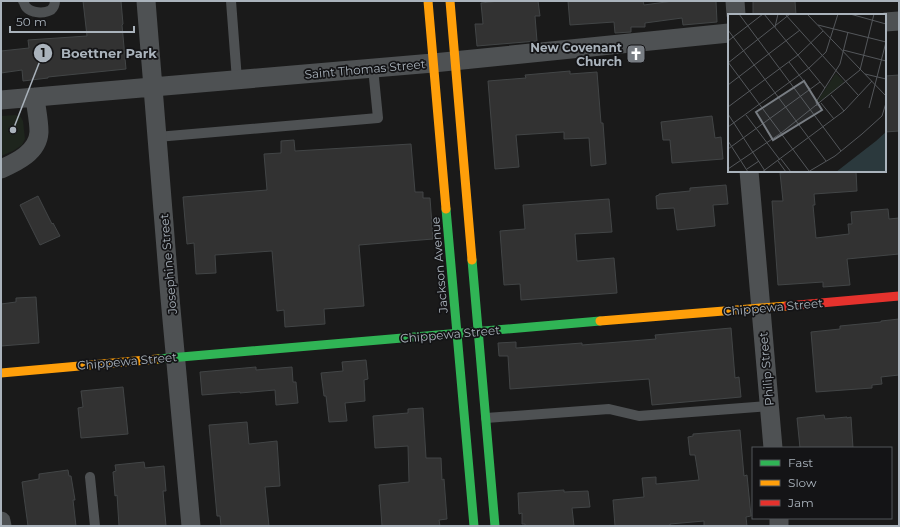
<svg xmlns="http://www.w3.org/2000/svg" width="900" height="527" font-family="Montserrat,sans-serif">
<rect width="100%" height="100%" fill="#1a1a1a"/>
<path fill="#1e251d" d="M 15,115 L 20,116 L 23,121 L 25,139 L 22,145 L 13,151 L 1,156 L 1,116 Z"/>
<path fill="#323232" stroke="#424546" d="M 83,1 L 121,1 L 123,24 L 122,25 L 126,69 L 48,77 L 48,78 L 23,81 L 22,70 L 1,73 L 1,51 L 29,48 L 28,40 L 87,36 Z
M 499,1 L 538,1 L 540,16 L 535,16 L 537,41 L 477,46 L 475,24 L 483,24 L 481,3 Z
M 568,1 L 643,1 L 644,5 L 673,1 L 716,1 L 717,22 L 683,25 L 682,18 L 645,23 L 645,27 L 631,27 L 631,32 L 615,33 L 614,22 L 570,25 Z
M 753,1 L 795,1 L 796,15 L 753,15 Z
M 570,71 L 570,74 L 597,72 L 601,123 L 603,123 L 606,164 L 591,166 L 589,138 L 564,139 L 564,132 L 516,135 L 519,167 L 495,169 L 488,81 L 526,78 L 525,75 Z
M 899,75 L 899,131 L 885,132 L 885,76 Z
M 712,116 L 715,138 L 721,137 L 723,159 L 672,163 L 670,140 L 663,140 L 661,122 Z
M 294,140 L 295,151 L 411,144 L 415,192 L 423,192 L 423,198 L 430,198 L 433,239 L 359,245 L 364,306 L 324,309 L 325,324 L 285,327 L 284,310 L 277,311 L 272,251 L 215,255 L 216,273 L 196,274 L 194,243 L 187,244 L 183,197 L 267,190 L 264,154 L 281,153 L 281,141 Z
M 802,171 L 856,171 L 857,191 L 814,194 L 815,205 L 813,205 L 816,238 L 849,234 L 848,224 L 852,224 L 851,212 L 888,209 L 889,219 L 899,218 L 899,254 L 847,259 L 850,285 L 823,287 L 823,282 L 778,285 L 772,201 L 783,201 L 780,173 Z
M 726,185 L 728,204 L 713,205 L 715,226 L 677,230 L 674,208 L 657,209 L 656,196 L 659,195 L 659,194 L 690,191 L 690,188 Z
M 38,196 L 52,224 L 53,223 L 60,236 L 40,245 L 20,205 Z
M 609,199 L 612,232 L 575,234 L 577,261 L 614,258 L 617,293 L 521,300 L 520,284 L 504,285 L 500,231 L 525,229 L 523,205 Z
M 36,297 L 39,343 L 1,346 L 1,304 L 16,302 L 16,298 Z
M 899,319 L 899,375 L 881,377 L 882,384 L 872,385 L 872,388 L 816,392 L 811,332 L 840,329 L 840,326 L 881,322 L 881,321 Z
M 731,328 L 735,378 L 739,377 L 741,397 L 652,405 L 649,379 L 510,389 L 508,356 L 499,356 L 498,343 L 516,342 L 516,348 L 582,343 L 582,345 L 656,339 L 655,335 Z
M 366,360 L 368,379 L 364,380 L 365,401 L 345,403 L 347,421 L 329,422 L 326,396 L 324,396 L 321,373 L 343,371 L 342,362 Z
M 256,367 L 256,370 L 292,367 L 293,382 L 296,382 L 298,403 L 276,405 L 275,390 L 240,393 L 240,392 L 202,395 L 200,372 Z
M 123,387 L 128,434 L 81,438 L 78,408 L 83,407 L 81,391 Z
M 423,408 L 426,458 L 441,458 L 442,480 L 444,479 L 447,519 L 439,520 L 440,526 L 382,526 L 379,485 L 409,482 L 408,446 L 375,448 L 373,416 L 408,413 L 408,409 Z
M 824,415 L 825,419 L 847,417 L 847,418 L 851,417 L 853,448 L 800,448 L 797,418 Z
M 247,422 L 249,444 L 277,441 L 280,486 L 265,487 L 269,526 L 221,526 L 220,516 L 217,516 L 209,425 Z
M 740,430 L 744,476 L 747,475 L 751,516 L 746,517 L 747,526 L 704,526 L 704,521 L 670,524 L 670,526 L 615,526 L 613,500 L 644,497 L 642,478 L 656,477 L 656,484 L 699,480 L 695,455 L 690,455 L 688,437 L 693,436 L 693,434 Z
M 144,462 L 145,468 L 164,466 L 166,491 L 163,491 L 166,526 L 119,526 L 117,495 L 115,496 L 113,472 L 116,471 L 115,465 Z
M 68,470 L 69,476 L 71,476 L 75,500 L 73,500 L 76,526 L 28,526 L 22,482 L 39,479 L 39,474 Z
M 564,490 L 564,492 L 588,491 L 590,507 L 572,508 L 574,526 L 525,526 L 525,524 L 522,524 L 522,513 L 519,514 L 518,493 Z"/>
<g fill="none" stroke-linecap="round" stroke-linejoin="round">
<path stroke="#4e5153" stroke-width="10" d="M 23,1 C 24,2 25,6 26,7 C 31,13 44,14 51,10 C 53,8 55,4 55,1
M 231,1 L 237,80
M 157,137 L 378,118 L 373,68
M 486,418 L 609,409 L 639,416 L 769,406
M 90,477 L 95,526"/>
<path stroke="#4e5153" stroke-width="19" d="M 146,1 L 170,298 L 191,526
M 735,1 L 736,15
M 885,22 L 899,21
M 1,100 L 433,63 L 729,33
M 1,169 C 17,162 38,152 39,132 C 39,120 36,108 35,97
M 749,171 L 773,448
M 779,518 L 779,526
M 1,521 L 2,526"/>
<path stroke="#30b455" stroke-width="9" d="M 446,209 L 474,526
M 472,260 L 495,526
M 158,359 L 600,321"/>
<path stroke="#ff9f0a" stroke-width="9" d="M 428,1 L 446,209
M 450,1 L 472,260
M 600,321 L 787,306
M 1,373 L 158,359"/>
<path stroke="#e5322d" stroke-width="9" d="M 787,306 L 899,296"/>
</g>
<defs>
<g id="church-square" transform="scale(1)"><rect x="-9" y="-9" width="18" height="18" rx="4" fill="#787d83" stroke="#141416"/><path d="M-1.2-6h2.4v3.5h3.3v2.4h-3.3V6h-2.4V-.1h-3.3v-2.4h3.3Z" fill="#fff"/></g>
</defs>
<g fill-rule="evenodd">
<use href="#church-square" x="636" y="54"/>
</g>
<g text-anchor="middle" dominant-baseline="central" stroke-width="3.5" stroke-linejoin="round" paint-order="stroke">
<g font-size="12" font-weight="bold" fill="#aab3bc" stroke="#141416" text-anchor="end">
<text x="622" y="47">New Covenant<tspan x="622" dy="14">Church</tspan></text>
</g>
<g font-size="12" fill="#aab3bc" stroke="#141416">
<text transform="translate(365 69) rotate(-5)">Saint Thomas Street</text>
<text transform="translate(168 264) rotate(-95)">Josephine Street</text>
<text transform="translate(439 265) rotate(-95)">Jackson Avenue</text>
<text transform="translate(773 307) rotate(-5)">Chippewa Street</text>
<text transform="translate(450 334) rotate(-5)">Chippewa Street</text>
<text transform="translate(127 361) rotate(-5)">Chippewa Street</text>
<text transform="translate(766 369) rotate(-95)">Philip Street</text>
</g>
</g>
<g transform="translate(728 14)">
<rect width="158" height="158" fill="#1a1a1a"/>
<path d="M 108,59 L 116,68 L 100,82 L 88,89 Z" fill="#1e251d"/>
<path d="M 158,118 L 158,158 L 108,158 L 148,127 Z" fill="#2b393d"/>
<path fill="none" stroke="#54575b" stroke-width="1" d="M 11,0 L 113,137M 36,0 L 97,74M 57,0 L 130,81M 79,0 L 158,82M 122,0 L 158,10M 90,11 L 158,28M 47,13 L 50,0M 0,16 L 98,147M 0,27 L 35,0M 115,36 L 158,47M 0,48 L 81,157M 61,48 L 82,75M 0,49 L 62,0M 137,60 L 158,65M 0,71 L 72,16M 103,81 L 116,97M 93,89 L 106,105M 89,92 L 88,88 L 112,50 L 120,18M 0,93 L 70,41 L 95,17M 141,94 L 158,28M 0,100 L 37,157M 18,101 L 52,146M 0,113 L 81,54 L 98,38 L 110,0M 0,127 L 20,158M 0,135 L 92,68M 53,145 L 63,158M 50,147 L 58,158M 0,155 L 53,119 L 132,56 L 146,0M 19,155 L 31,147M 34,158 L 116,97 L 144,67M 80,158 L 107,142 L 134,120 L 154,102 L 158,89"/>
<path fill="#787d83" fill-opacity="0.15" stroke="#787d83" stroke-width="2" d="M 76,67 L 94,96 L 45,126 L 28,98 Z"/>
<rect width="158" height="158" fill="none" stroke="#aab3bc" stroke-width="2"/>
</g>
<path fill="none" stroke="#aab3bc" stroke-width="1.5" d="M13 130L43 53"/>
<g fill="#aab3bc" stroke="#141416" stroke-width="1.5">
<circle cx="13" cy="130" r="4"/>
<circle cx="43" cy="53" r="10"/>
</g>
<g font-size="12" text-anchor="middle" font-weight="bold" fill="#111">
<text x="43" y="57">1</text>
</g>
<g font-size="13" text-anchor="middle" font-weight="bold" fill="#aab3bc" stroke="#141416" stroke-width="3.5" stroke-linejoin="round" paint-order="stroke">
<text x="109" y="58">Boettner Park</text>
</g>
<rect width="900" height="527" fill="none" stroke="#aab3bc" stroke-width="4"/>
<rect x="752" y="447" width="140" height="72" fill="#141416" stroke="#505458"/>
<rect x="760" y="460" width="20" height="6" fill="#30b455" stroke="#505458"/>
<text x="788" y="467" font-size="12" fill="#aab3bc">Fast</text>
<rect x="760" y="480" width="20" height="6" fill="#ff9f0a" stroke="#505458"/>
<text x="788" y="487" font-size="12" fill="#aab3bc">Slow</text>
<rect x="760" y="500" width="20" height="6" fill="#e5322d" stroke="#505458"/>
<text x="788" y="507" font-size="12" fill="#aab3bc">Jam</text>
<path d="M10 26v6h124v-6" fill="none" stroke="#aab3bc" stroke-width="2"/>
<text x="16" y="26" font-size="12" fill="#aab3bc" stroke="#141416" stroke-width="3" paint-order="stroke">50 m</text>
</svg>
